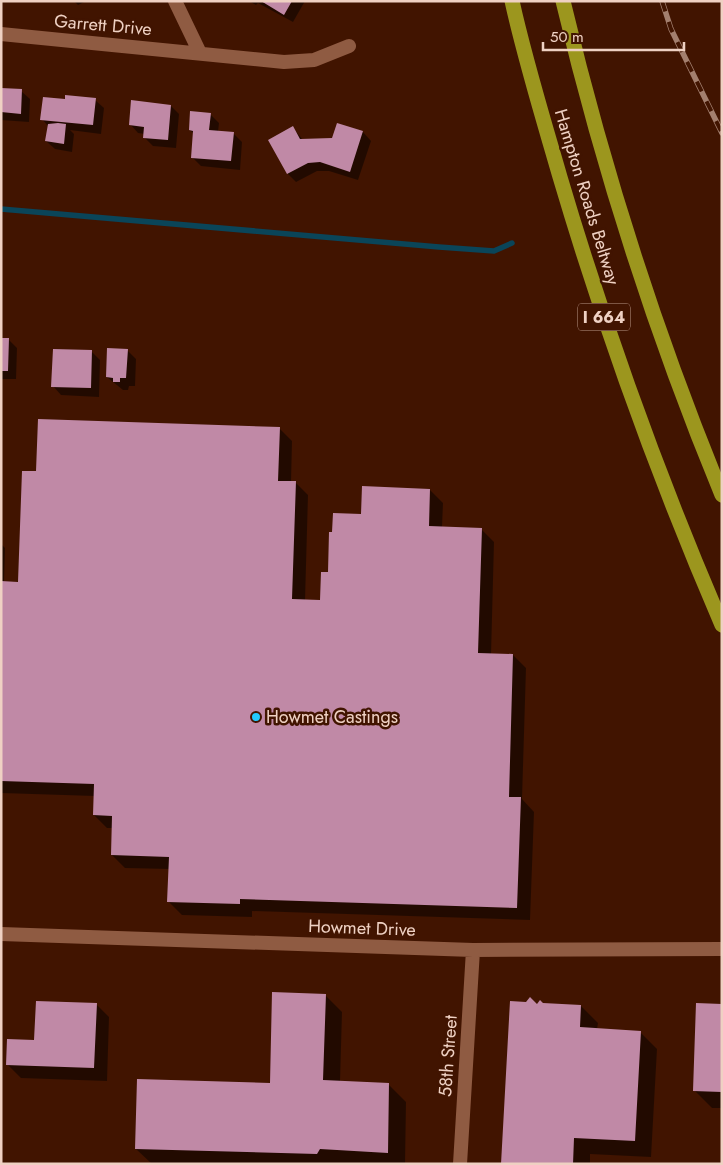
<svg xmlns="http://www.w3.org/2000/svg" width="723" height="1165" font-family="Jost,sans-serif">
<rect width="100%" height="100%" fill="#411400"/>
<path fill="#0007" d="M 74,1 L 86,1 L 78,5 Z
M 249,1 L 305,1 L 293,22 L 258,3 L 256,5 Z
M 1,90 L 21,91 L 30,99 L 29,122 L 1,120 Z
M 66,100 L 95,100 L 104,108 L 101,134 L 70,130 L 74,134 L 72,152 L 55,149 L 46,141 L 48,126 L 42,119 Z
M 171,106 L 179,114 L 176,148 L 153,146 L 144,137 L 145,134 L 138,133 L 130,124 Z
M 210,114 L 219,123 L 218,132 L 233,133 L 242,142 L 240,170 L 201,166 L 192,157 L 194,134 L 190,130 Z
M 293,128 L 303,140 L 333,139 L 363,132 L 371,141 L 358,180 L 329,171 L 317,171 L 296,182 L 288,174 L 270,140 Z
M 1,339 L 8,339 L 17,348 L 16,379 L 1,379 Z
M 127,350 L 136,359 L 135,386 L 129,386 L 128,390 L 123,390 L 107,377 Z
M 91,351 L 100,360 L 99,397 L 61,395 L 53,386 Z
M 279,428 L 292,441 L 291,482 L 295,482 L 308,495 L 305,601 L 321,602 L 329,574 L 362,516 L 430,490 L 443,503 L 442,527 L 481,529 L 494,542 L 491,655 L 513,655 L 526,668 L 522,799 L 534,812 L 530,920 L 252,911 L 252,917 L 182,915 L 169,902 L 170,869 L 125,868 L 112,855 L 113,828 L 107,828 L 94,815 L 95,796 L 1,793 L 1,544 L 5,548 L 4,582 L 19,583 L 38,473 Z
M 325,995 L 342,1012 L 340,1082 L 389,1085 L 406,1102 L 405,1164 L 152,1164 L 136,1149 L 271,1084 Z
M 96,1004 L 109,1017 L 107,1081 L 21,1078 L 8,1065 L 35,1041 Z
M 542,1004 L 581,1006 L 598,1023 L 597,1029 L 640,1032 L 657,1049 L 651,1157 L 590,1154 L 590,1164 L 502,1164 Z
M 722,1005 L 722,1108 L 712,1108 L 695,1091 Z"/>
<g fill="none" stroke-linecap="round" stroke-linejoin="round">
<path stroke="#0a4559" stroke-width="5.5" d="M 1,209 L 439,247 L 494,251 L 512,243"/>
</g>
<path fill="#c089a6" d="M 261,1 L 292,1 L 284,15 Z
M 1,88 L 22,89 L 21,114 L 1,112 Z
M 65,95 L 96,98 L 93,125 L 40,120 L 43,97 L 65,99 Z
M 131,100 L 171,105 L 168,140 L 143,138 L 144,127 L 129,125 Z
M 190,111 L 211,113 L 209,130 L 234,132 L 231,161 L 191,158 L 193,131 L 189,130 Z
M 58,123 L 66,124 L 64,144 L 45,141 L 48,124 Z
M 337,123 L 363,131 L 350,172 L 320,162 L 308,163 L 287,174 L 268,140 L 293,126 L 300,139 L 332,138 Z
M 1,338 L 9,338 L 8,371 L 1,371 Z
M 107,348 L 128,349 L 126,378 L 120,378 L 120,382 L 113,382 L 113,378 L 106,377 Z
M 53,349 L 92,350 L 91,388 L 51,387 Z
M 38,419 L 280,427 L 278,481 L 296,481 L 292,599 L 320,600 L 321,572 L 328,572 L 329,532 L 332,532 L 333,513 L 361,514 L 362,486 L 430,489 L 429,526 L 482,528 L 478,653 L 513,654 L 509,797 L 521,797 L 517,908 L 240,899 L 240,904 L 167,902 L 169,857 L 111,855 L 112,816 L 93,815 L 94,784 L 1,781 L 1,581 L 18,582 L 22,471 L 36,471 Z
M 272,992 L 326,994 L 323,1080 L 389,1083 L 388,1153 L 320,1149 L 317,1154 L 135,1149 L 137,1079 L 270,1083 Z
M 530,997 L 537,1004 L 540,1000 L 543,1003 L 581,1005 L 580,1027 L 641,1031 L 635,1141 L 574,1138 L 573,1164 L 501,1164 L 510,1001 L 526,1002 Z
M 36,1001 L 97,1003 L 94,1068 L 6,1065 L 7,1039 L 34,1040 Z
M 696,1003 L 722,1004 L 722,1092 L 693,1091 Z"/>
<g fill="none" stroke-linecap="round" stroke-linejoin="round">
<path stroke="#8f5b42" stroke-width="14" d="M 175,1 L 200,53
M 1,34 L 284,62 L 314,60 L 349,46
M 1,934 L 473,950 L 722,949
M 460,1164 L 473,950"/>
<path stroke="#9c961e" stroke-width="15" d="M 512,1 C 525,60 543,118 560,177 C 605,329 659,479 722,625
M 563,1 C 603,169 656,335 722,495"/>
<g stroke="#a37f6e" stroke-width="5.5">
<path id="rail" d="M 662,1 L 671,29 L 722,133"/>
</g>
<use href="#rail" stroke="#411400" stroke-width="4" stroke-dasharray="11" stroke-linecap="butt"/>
</g>
<circle fill="#22c9fe" stroke="#411400" stroke-width="2" cx="256" cy="717" r="5"/>
<g text-anchor="middle" dominant-baseline="central" stroke-width="5" stroke-linejoin="round" paint-order="stroke">
<rect fill="#411400" stroke="#bb9888" stroke-width="1" x="578" y="303.5" width="52" height="27" rx="4"/>
<g font-size="16" font-weight="bold" fill="#efd1c3">
<text x="604" y="317">I 664</text>
</g>
<g font-size="18" fill="#efd1c3" stroke="#411400">
<text transform="translate(103 25) rotate(5)">Garrett Drive</text>
<text transform="translate(587 197) rotate(73)">Hampton Roads Beltway</text>
<text transform="translate(362 928) rotate(2)">Howmet Drive</text>
<text transform="translate(448 1056) rotate(-86)">58th Street</text>
</g>
<g font-size="18" fill="#efd1c3" stroke="#411400" text-anchor="start">
<text x="266" y="717">Howmet Castings</text>
</g>
</g>
<rect width="723" height="1165" fill="none" stroke="#efd1c3" stroke-width="5"/>
<path d="M543 42v8h141v-8" fill="none" stroke="#efd1c3" stroke-width="2.5"/>
<text x="550" y="42" font-size="15" fill="#efd1c3" stroke="#411400" stroke-width="4" paint-order="stroke">50 m</text>
</svg>
